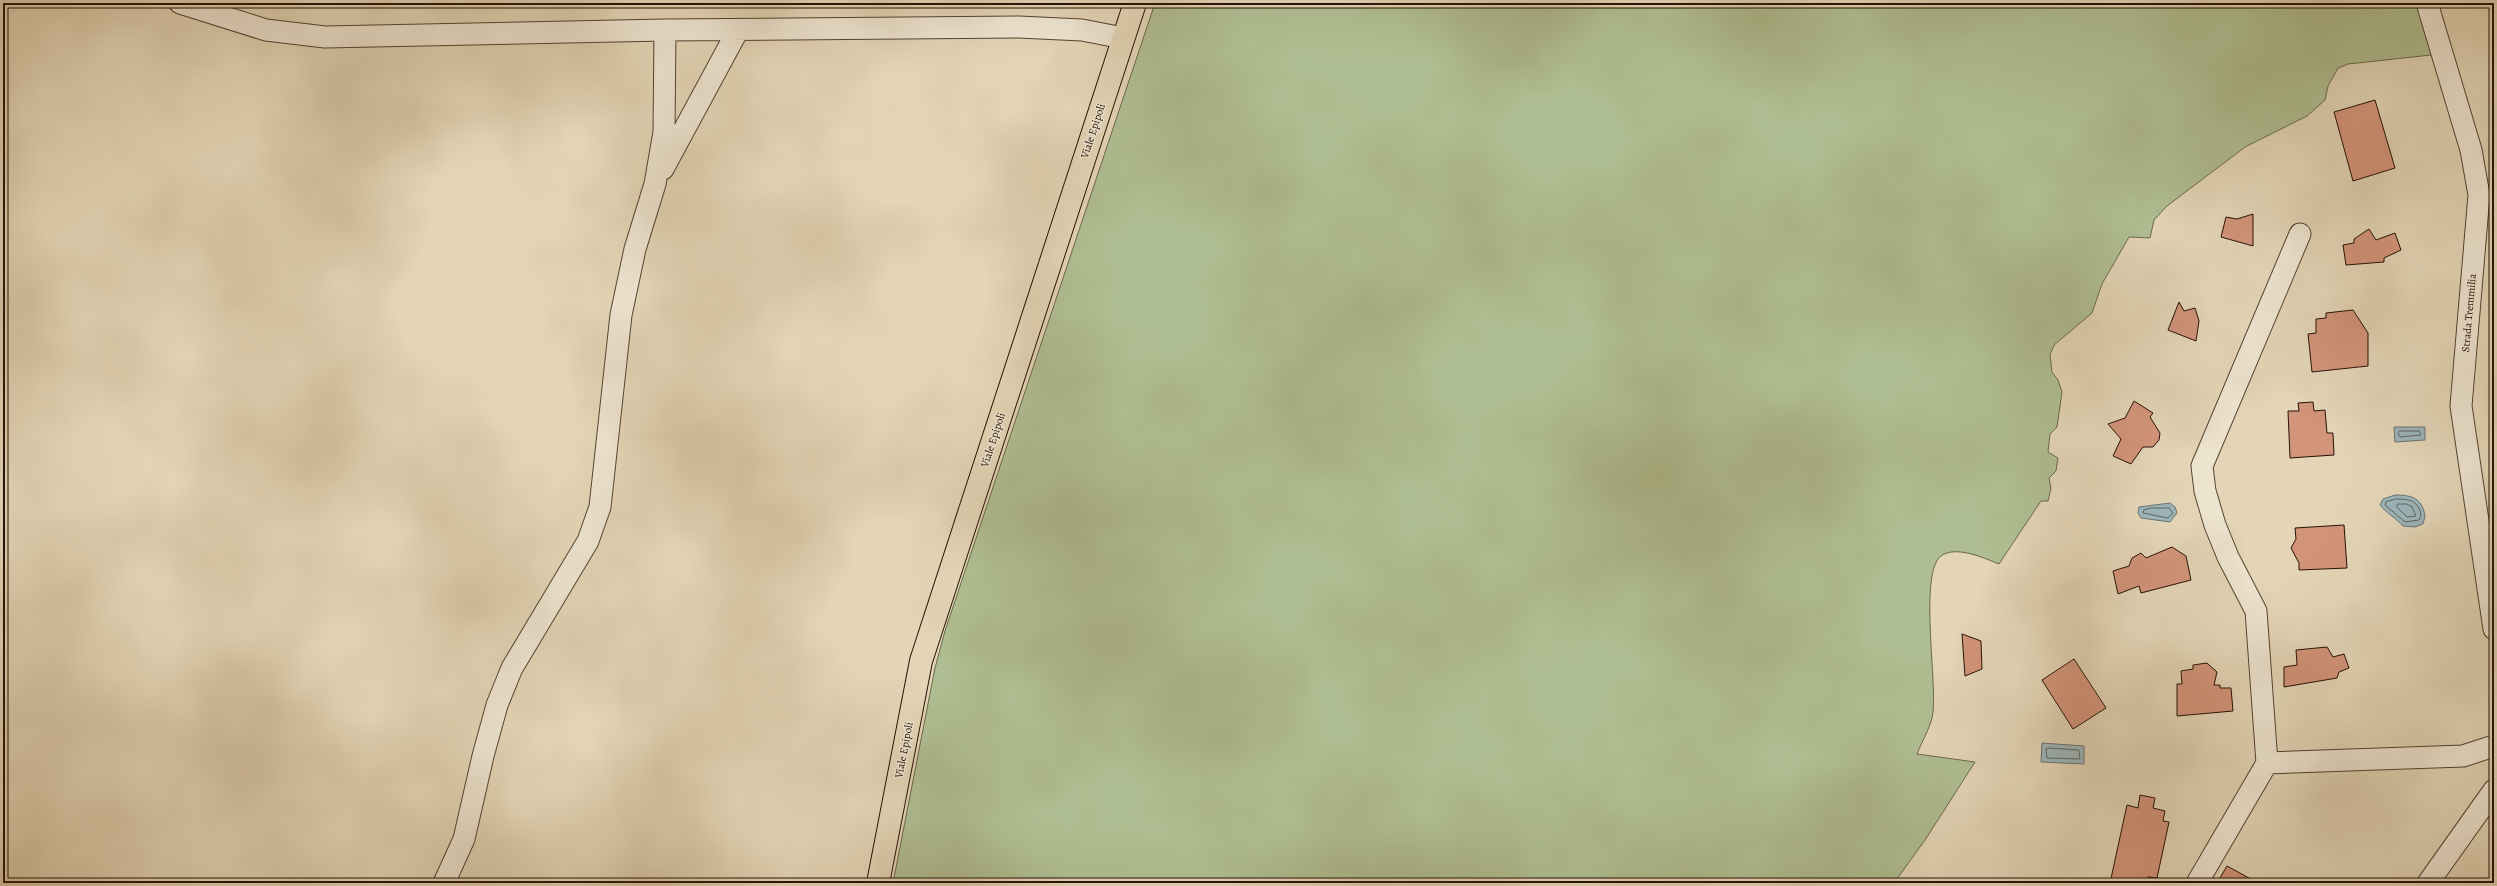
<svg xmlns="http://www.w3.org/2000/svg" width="2497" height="886" font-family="Alegreya,serif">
<rect width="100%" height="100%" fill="#e3d5b6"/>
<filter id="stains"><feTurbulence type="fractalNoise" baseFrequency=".005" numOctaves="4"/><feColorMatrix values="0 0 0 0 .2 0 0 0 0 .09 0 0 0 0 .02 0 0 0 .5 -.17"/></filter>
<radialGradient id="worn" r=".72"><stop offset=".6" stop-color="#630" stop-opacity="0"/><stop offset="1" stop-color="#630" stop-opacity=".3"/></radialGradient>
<path fill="#afbe92" stroke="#6a684c" d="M 1155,3 L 2418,3 L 2437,58 L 2431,55 L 2348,64 L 2338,68 L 2328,86 L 2325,100 L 2307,116 L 2245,147 L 2167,206 L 2154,220 L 2150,238 L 2129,237 L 2102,284 L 2092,313 L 2054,345 L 2050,355 L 2052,372 L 2058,380 L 2062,392 L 2057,427 L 2050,434 L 2048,452 L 2058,458 L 2056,471 L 2049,478 L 2051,488 L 2048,501 L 2041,501 L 1999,564 C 1984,558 1956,545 1941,556 C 1919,572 1937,682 1933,712 C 1932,725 1922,741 1917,754 L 1975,762 L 1925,840 L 1894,883 L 893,883 L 935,668 L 945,631 Z"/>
<path fill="#9bb5ba" stroke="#6c7372" d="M 2394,427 L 2425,427 L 2425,440 L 2395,442 Z
M 2395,495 C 2412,495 2422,498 2425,516 L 2423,524 L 2415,527 L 2403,526 C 2397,519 2384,511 2380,505 L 2383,499 Z
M 2170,503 L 2175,507 L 2177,513 L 2170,522 L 2141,518 L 2138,513 L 2139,507 Z
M 2042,743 L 2084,746 L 2084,764 L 2041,762 Z"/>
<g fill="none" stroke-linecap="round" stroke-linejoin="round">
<path stroke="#606360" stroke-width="1" d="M 2400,431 L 2419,431 L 2421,435 L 2400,437 L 2398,433 Z
M 2396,499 C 2409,499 2418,500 2421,515 L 2419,520 L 2405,522 L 2385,505 L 2386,502 Z
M 2398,504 L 2407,504 L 2412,507 L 2416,516 L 2407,517 L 2397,507 Z
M 2152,508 L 2169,508 L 2173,513 L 2168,518 L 2143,513 L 2144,510 Z
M 2048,748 L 2079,750 L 2080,759 L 2047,758 L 2046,749 Z"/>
</g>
<path fill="#d2947a" stroke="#251106" d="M 2375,100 L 2395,168 L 2353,181 L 2334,112 Z
M 2253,214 L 2253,246 L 2221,237 L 2226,217 L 2237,219 Z
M 2369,229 L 2376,240 L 2395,233 L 2401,250 L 2384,258 L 2384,262 L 2346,265 L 2343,245 L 2354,243 L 2354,239 Z
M 2179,302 L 2184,311 L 2195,308 L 2199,321 L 2196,341 L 2168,330 Z
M 2353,310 L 2368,333 L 2368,366 L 2312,372 L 2308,334 L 2316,333 L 2316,319 L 2326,318 L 2326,313 Z
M 2134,401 L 2153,413 L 2150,417 L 2160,433 L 2159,440 L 2153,447 L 2143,447 L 2131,464 L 2113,456 L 2121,439 L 2108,424 L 2125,418 Z
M 2313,402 L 2314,411 L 2325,410 L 2327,433 L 2333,433 L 2334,455 L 2290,458 L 2288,411 L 2299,411 L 2298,403 Z
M 2344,525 L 2347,568 L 2299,570 L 2299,563 L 2291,548 L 2296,539 L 2295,528 Z
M 2172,547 L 2186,556 L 2191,580 L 2141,593 L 2139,586 L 2118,594 L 2113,571 L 2129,566 L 2132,558 L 2141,553 L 2146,558 Z
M 1962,634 L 1981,641 L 1982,669 L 1965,676 Z
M 2327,647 L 2333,657 L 2344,654 L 2349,668 L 2339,672 L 2337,678 L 2284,687 L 2284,667 L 2297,665 L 2296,650 Z
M 2074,659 L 2106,708 L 2073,729 L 2042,680 Z
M 2207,663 L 2217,672 L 2214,685 L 2220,685 L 2220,688 L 2231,688 L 2233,711 L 2177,716 L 2177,684 L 2182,684 L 2181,671 L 2193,669 L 2193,665 Z
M 2140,795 L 2155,798 L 2153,808 L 2165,811 L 2163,821 L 2169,822 L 2157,878 L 2148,877 L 2147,883 L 2134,880 L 2134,883 L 2110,883 L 2127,805 L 2138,808 Z
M 2227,866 L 2258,883 L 2217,883 Z"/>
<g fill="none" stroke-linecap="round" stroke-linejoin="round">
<g stroke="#544232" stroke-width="23">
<path id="minor" d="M 180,3 L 266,30 L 325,37 L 665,30 L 1019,27 L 1082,30 L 1123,38
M 2427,3 L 2471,150 L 2479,195 L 2461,406 L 2494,629
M 663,169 L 738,30
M 2300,234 L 2202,466 L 2205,491 L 2215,525 L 2228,557 L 2256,611 L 2267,763 L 2463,756 L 2494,746
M 444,883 L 464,839 L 483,756 L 497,705 L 512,668 L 588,541 L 600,507 L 621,315 L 635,249 L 655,184 L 664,132 L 665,30
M 2197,883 L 2267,763
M 2428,883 L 2494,790"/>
</g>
<g stroke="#251106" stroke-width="24">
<path id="major" d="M 878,883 L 921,661 L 1135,3"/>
</g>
<use href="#minor" stroke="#ede4d0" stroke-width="21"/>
<use href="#major" stroke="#e3d5b6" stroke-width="22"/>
</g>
<g text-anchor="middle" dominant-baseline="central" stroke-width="3" stroke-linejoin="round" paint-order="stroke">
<g font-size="11" fill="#251106" stroke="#ede4d0">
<text transform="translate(1093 131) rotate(-72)">Viale Epipoli</text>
<text transform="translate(2469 313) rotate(-85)">Strada Tremmilia</text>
<text transform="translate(993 440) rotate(-72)">Viale Epipoli</text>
<text transform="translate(904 750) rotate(-79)">Viale Epipoli</text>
</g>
</g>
<rect width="2497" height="886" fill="none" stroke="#e3d5b6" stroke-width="16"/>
<rect x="4" y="4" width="2489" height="878" fill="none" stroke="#251106" stroke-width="2"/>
<rect x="8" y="8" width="2481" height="870" fill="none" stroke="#251106"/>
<rect width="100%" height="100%" filter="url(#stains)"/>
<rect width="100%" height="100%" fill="url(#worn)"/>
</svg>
